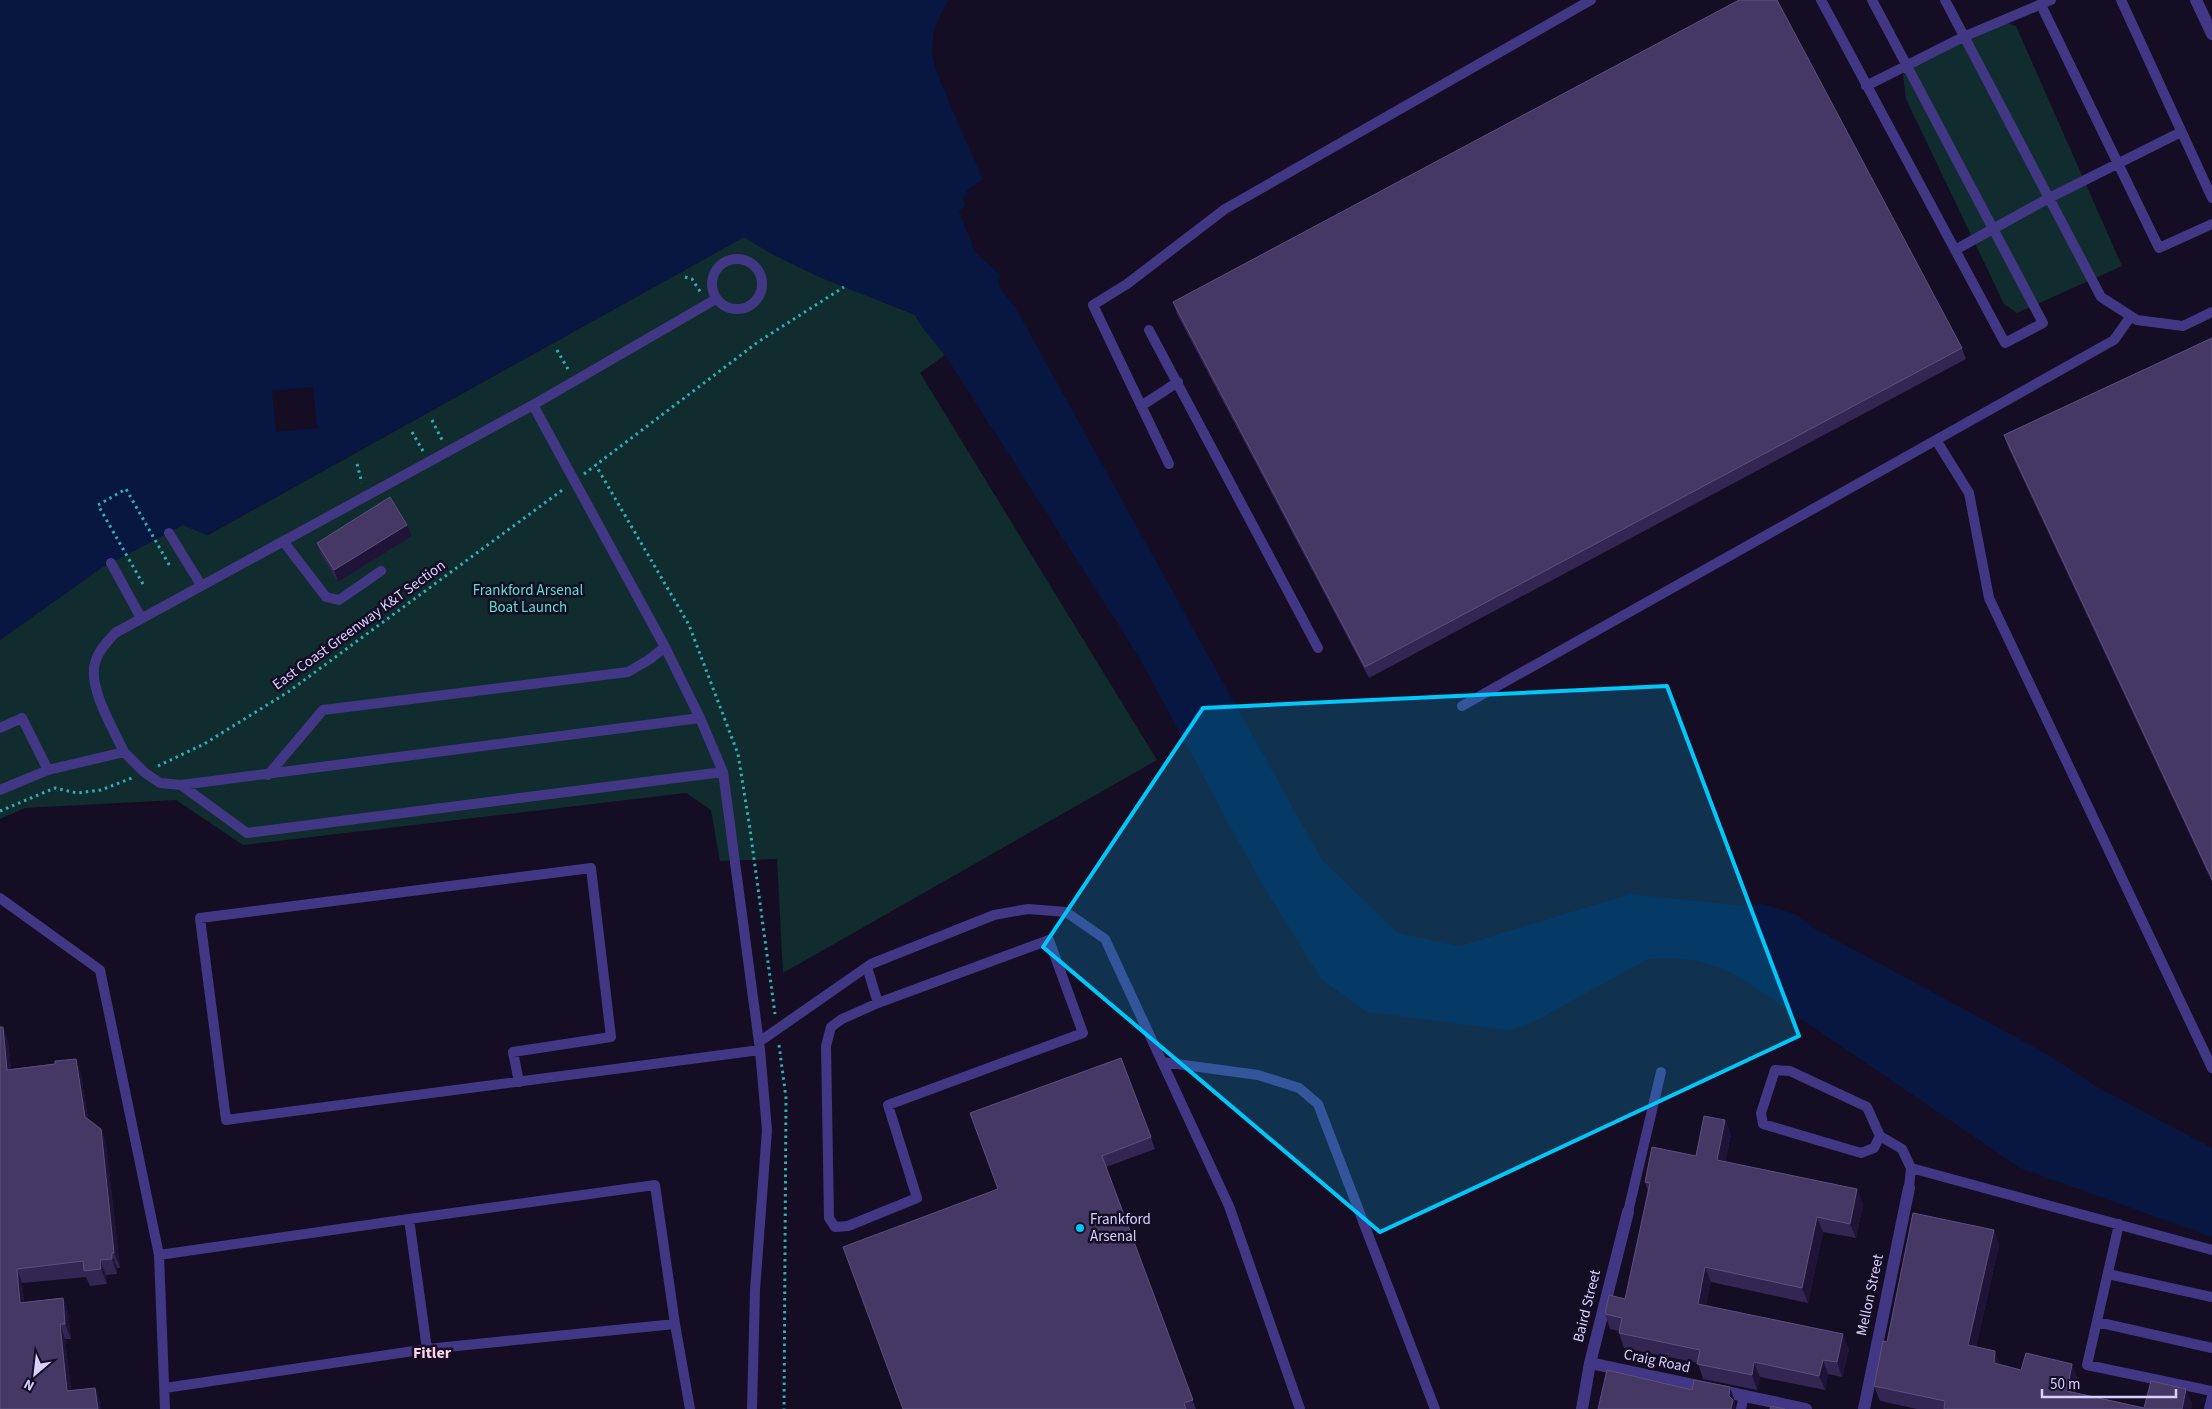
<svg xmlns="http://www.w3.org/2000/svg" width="2212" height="1409" font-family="'Source Sans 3',sans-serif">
<rect width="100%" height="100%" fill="#140d24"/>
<path fill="#102c2e" d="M 2001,21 L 2016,26 L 2122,266 L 2017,313 L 2004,304 L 1906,99 L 1903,75 L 1910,60 Z
M 744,237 L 774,255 L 822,278 L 915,315 L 923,328 L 945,355 L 920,373 L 1157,760 L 783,973 L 777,859 L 720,861 L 711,810 L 686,793 L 243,845 L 176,800 L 25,808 L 0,819 L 0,640 L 101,568 L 183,525 L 208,535 Z"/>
<path fill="#081742" d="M 0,0 L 948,0 L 934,29 L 932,51 L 935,67 L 950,105 L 983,179 L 966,191 L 968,194 L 962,198 L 966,204 L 959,211 L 975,252 L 1000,275 L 998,282 L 1001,290 L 1015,307 L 1321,859 L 1398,933 L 1460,946 L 1630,894 L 1752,907 L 1760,903 L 1795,914 L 1812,927 L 2047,1054 L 2099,1088 L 2212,1148 L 2212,1237 L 2020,1168 L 1741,978 C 1710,961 1684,956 1648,959 L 1530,1024 L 1509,1030 L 1367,1012 L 1321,979 L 1258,877 L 1136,652 L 945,355 L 923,328 L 916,315 L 822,278 L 774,255 L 744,237 L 207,535 L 183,525 L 101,568 L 0,640 Z"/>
<path fill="#140d24" d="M 313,387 L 317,428 L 276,432 L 272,391 Z"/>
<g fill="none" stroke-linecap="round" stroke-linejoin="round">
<path stroke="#2bb1b8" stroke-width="3" stroke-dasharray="2.5 4" stroke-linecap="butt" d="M 685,277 L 692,279 L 701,293
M 557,350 L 569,371
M 432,420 L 442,440
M 412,432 L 423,451
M 357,464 L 362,483
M 595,464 L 689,625 L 738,754 L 750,829 L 775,1014
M 584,474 L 758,342 L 844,287
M 143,584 L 98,505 L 126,489 L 171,568
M 158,766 L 204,744 L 288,692 L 565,488
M 0,811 L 55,788 L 77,793 L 101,790 L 132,778
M 779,1045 L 786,1098 L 784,1409"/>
<path stroke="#423784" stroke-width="10" d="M 1821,0 L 2005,343 L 2043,323 L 1872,0
M 1945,0 L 2101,297 L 2137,320 L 2183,326 L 2212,312
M 2121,0 L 2212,198
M 2041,5 L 2159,248 L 2212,224
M 1866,86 L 1963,37 L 2051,0
M 1955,250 L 2049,198 L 2181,132
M712 284a25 25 0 1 1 50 0a25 25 0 1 1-50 0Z
M 716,299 L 533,405 L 665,647 L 700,718 L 723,772 L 760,1050
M 1149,330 L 1318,648
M 1141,406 L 1178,382
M 1936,440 L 1969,493 L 1989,598 L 2212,1068
M 1169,464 L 1093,305 L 1127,284 L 1225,209 L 1591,0
M 169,533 L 201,585
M 283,541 L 326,597 L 339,600 L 381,571
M 111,563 L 141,618
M 1462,706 L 2114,340 L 2131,316
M 0,728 L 22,718 L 48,770
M 124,752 L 144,772 L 160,783 L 181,785 L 247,833 L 723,772
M 268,775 L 323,710 L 628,672 L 650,659 L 665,647
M 181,785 L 700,718
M 0,790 L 48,770 L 124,752 C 113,728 88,688 95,663 C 98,651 107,642 115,633 L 533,405
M 0,898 L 100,970 L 159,1255 L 165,1409
M 867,967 L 878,1003 L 842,1019 L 831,1027 L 826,1046 L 829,1218 L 835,1227 L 848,1226 L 917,1198 L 888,1105 L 1083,1033 L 1049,940 L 878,1003
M 759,1042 L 871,964 L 994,915 L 1028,909 L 1066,912 L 1105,939 L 1229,1206 L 1300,1409
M 1162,1062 L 1258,1075 L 1299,1088 L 1318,1104 L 1435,1409
M 519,1082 L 513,1052 L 611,1037 L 591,868 L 200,918 L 226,1120 L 760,1050 L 767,1130 L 755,1290 L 752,1409
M 1880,1136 L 1874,1148 L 1861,1153 L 1763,1124 L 1761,1113 L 1775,1070 L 1790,1071 L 1867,1107 L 1880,1136 L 1902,1149 L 1911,1168
M 1909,1188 L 1911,1168 L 2212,1250
M 1628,1212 L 1661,1072
M 409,1219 L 655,1185 L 675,1324
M 2119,1224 L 2087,1365 L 2212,1391
M 159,1255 L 409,1219 L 427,1349
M 2108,1274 L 2212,1297
M 2097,1322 L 2212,1348
M 165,1388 L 427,1349 L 675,1324 L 690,1409
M 1741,1409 L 1744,1396
M 2209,1409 L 2212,1396"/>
<path stroke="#423784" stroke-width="12" d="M 2196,0 L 2212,34
M 1590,1363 L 1806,1409
M 1582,1409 L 1590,1363 L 1628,1212
M 1864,1409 L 1909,1188"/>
</g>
<path fill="#342652" d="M 1173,302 L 1962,348 L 1966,359 L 1369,678 L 1177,314 Z
M 2212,338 L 2212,882 L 2008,447 L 2004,435 Z
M 407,525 L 412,536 L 338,582 L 321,554 L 317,543 Z
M 3,1027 L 8,1042 L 11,1069 L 55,1064 L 76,1059 L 81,1074 L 88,1119 L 101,1129 L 106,1144 L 120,1268 L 117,1268 L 117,1274 L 106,1275 L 107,1284 L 90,1286 L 86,1277 L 22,1283 L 24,1302 L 63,1298 L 68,1313 L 71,1339 L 65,1339 L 71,1390 L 95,1388 L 101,1403 L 0,1409 Z
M 1121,1058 L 1155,1149 L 1106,1167 L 1196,1409 L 903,1409 Z
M 1725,1120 L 1731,1135 L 1725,1162 L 1857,1189 L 1863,1204 L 1856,1238 L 1823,1232 L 1808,1303 L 1711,1282 L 1706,1305 L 1849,1349 L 1842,1377 L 1828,1374 L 1825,1390 L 1760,1377 L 1757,1390 L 1703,1379 L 1698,1363 L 1624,1348 L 1619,1333 L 1619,1331 L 1610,1329 L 1605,1314 L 1625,1299 L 1648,1191 L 1645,1182 L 1696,1156 Z
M 1994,1230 L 1999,1245 L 1976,1347 L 2000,1365 L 2021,1370 L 2072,1364 L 2077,1378 L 2075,1393 L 2144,1408 L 2186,1389 L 2192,1404 L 2191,1409 L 1917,1409 L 1880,1401 L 1874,1386 L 1887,1342 Z"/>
<path fill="#1f1438" d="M 407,525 L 412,536 L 338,582 L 334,570 Z
M 3,1027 L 8,1042 L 13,1085 L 7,1070 Z
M 76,1059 L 81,1074 L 90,1132 L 85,1117 Z
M 1725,1120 L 1731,1135 L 1722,1175 L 1717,1160 Z
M 101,1129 L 106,1144 L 120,1268 L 114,1253 Z
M 1857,1189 L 1863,1204 L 1856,1238 L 1850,1224 Z
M 1817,1217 L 1823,1232 L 1808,1303 L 1802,1288 Z
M 1994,1230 L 1999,1245 L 1973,1360 L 1968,1345 Z
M 112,1253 L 117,1268 L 117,1274 L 112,1259 Z
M 100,1260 L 106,1275 L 107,1284 L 101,1269 Z
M 1705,1267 L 1711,1282 L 1703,1319 L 1698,1304 Z
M 17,1269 L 22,1283 L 26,1318 L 20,1303 Z
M 63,1298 L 68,1313 L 71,1339 L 65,1324 Z
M 60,1324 L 65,1339 L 73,1406 L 67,1391 Z
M 1843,1334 L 1849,1349 L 1842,1377 L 1837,1362 Z
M 1995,1351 L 2000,1366 L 1994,1363 Z
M 1823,1360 L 1828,1374 L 1825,1390 L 1819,1376 Z
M 1754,1362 L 1760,1377 L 1757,1390 L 1752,1375 Z
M 2072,1364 L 2077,1378 L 2073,1406 L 2067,1391 Z
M 1730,1387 L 1735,1402 L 1735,1406 L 1736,1409 L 1731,1409 L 1729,1396 Z
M 95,1388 L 101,1403 L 101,1409 L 98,1409 Z
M 2186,1389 L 2192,1404 L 2191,1409 L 2182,1409 Z"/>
<path fill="#453865" stroke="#5d507d" d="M 1739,0 L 1777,0 L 1962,348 L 1365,667 L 1173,302 Z
M 2212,338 L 2212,879 L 2004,435 Z
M 390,497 L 407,525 L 334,570 L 317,543 Z
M 0,1027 L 3,1027 L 7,1070 L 55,1064 L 55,1061 L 76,1059 L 85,1117 L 101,1129 L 114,1253 L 112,1253 L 112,1259 L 100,1260 L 101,1269 L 84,1271 L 83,1261 L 17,1269 L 20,1303 L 63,1298 L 65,1324 L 60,1324 L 67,1391 L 95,1388 L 98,1409 L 0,1409 Z
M 1121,1058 L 1151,1137 L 1102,1156 L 1193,1400 L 1184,1403 L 1186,1409 L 903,1409 L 843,1247 L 998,1189 L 970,1113 Z
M 1704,1116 L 1725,1120 L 1717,1160 L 1857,1189 L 1850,1224 L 1817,1217 L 1802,1288 L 1705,1267 L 1698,1304 L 1843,1334 L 1837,1362 L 1823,1360 L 1819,1376 L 1754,1362 L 1752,1375 L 1697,1364 L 1700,1350 L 1619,1333 L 1622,1318 L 1605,1314 L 1609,1295 L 1625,1299 L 1650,1183 L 1645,1182 L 1652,1147 L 1696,1156 Z
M 1913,1213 L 1994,1230 L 1968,1345 L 1995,1351 L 1994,1363 L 2021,1370 L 2026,1353 L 2072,1364 L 2067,1391 L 2144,1408 L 2151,1381 L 2186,1389 L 2182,1409 L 1944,1409 L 1945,1401 L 1874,1386 L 1883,1341 L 1887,1342 Z
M 1607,1370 L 1692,1390 L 1694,1380 L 1730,1387 L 1729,1396 L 1733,1400 L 1731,1409 L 1598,1409 Z
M 1771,1406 L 1785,1409 L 1770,1409 Z"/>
<path fill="#00c8fb" fill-opacity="0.2" stroke="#00c8fb" stroke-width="4" stroke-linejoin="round" d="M 1667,686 L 1799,1036 L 1380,1232 L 1043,947 L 1203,708 Z"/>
<circle fill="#00c8fb" stroke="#140d24" stroke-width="2" cx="1080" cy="1228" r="5"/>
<g text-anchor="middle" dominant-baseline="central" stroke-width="5" stroke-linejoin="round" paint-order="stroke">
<g font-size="15" fill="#59e2ce" stroke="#140d24">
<text x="528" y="590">Frankford Arsenal<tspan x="528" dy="17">Boat Launch</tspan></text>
</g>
<g font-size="15" fill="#dad0ff" stroke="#140d24">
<text transform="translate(359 625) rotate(-36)">East Coast Greenway K&amp;T Section</text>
<text transform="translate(1870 1295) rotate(-78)">Mellon Street</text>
<text transform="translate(1587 1306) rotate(-76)">Baird Street</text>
<text transform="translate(1657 1361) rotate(12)">Craig Road</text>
</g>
<g font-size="15" fill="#dad0ff" stroke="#140d24" text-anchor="start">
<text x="1090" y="1219">Frankford<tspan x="1090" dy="17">Arsenal</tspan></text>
</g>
<g font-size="16" font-weight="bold" fill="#ffd2ea" stroke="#140d24">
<text x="432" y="1353">Fitler</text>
</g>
</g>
<g transform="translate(35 1374) rotate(208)" stroke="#140d24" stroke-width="4" paint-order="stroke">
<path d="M0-4L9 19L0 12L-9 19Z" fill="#dad0ff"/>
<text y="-8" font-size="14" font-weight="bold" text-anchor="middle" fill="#dad0ff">N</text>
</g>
<path d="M2042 1389v8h134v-8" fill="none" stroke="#dad0ff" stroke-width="2.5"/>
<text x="2050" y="1389" font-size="15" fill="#dad0ff" stroke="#140d24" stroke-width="4" paint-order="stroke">50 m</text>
</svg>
